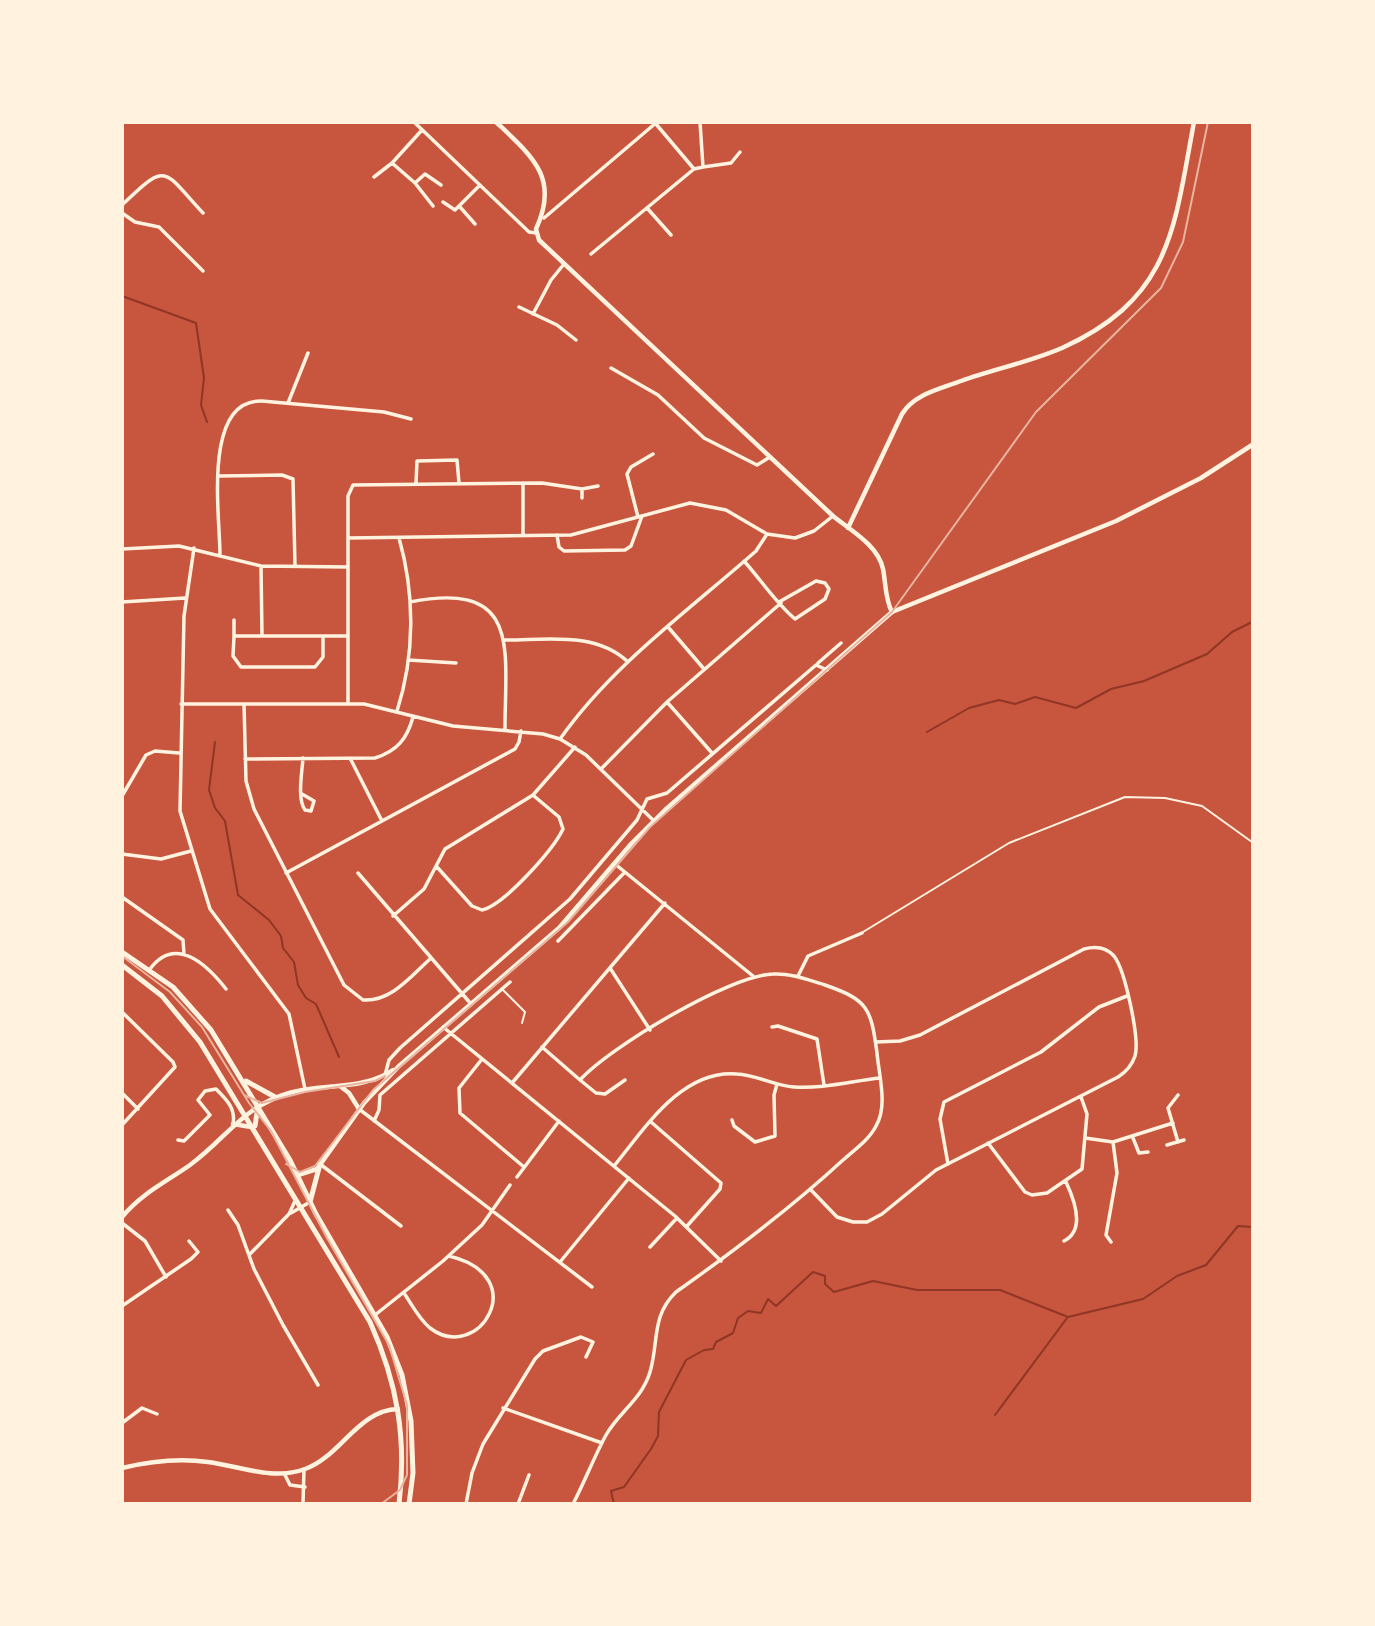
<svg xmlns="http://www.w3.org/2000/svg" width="1375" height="1626" font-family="'PT Sans Narrow',sans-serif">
<rect width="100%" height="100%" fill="#c8553d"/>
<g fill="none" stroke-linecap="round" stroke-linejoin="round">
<path stroke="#8f3625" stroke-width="2" d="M 122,296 L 196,323 L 204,378 L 201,405 L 207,422
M 927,732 L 969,708 L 999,700 L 1015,704 L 1035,697 L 1076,708 L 1111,689 L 1144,681 L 1207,654 L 1232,632 L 1252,622
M 215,742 L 209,790 L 215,808 L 225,821 L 238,895 L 269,920 L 281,936 L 283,948 L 294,962 L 298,985 L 306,998 L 316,1004 L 339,1057
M 995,1415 L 1067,1318
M 614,1504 L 611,1491 L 624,1487 L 651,1449 L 658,1436 L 659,1412 L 686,1360 L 704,1350 L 713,1349 L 716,1342 L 733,1333 L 738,1318 L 748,1311 L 761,1313 L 768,1299 L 776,1306 L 813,1272 L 825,1276 L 825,1284 L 834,1292 L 873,1281 L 917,1290 L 1000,1290 L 1068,1317 L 1143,1299 L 1177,1276 L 1206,1265 L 1238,1226 L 1252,1227"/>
<path stroke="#fff3e0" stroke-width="2" d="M 863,932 L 1009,843 L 1125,797 L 1165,798 L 1202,806 L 1252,842
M 502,989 L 525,1012 L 522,1023"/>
<path stroke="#fff3e0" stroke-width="3.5" d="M 414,122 L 529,232 L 536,233
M 656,124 L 694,169 L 703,167 L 700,122
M 392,163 L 415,183 L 433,206
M 703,167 L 731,163 L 740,152
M 374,177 L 392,163 L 422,130
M 415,183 L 425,174 L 441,185
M 443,202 L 455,210 L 480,185
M 122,205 C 168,161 162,169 203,213
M 460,207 L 475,224
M 647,208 L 671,235
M 122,213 L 135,222 L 159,227 L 203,271
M 544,218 L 657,122
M 591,254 L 694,169
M 519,307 L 557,325 L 576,340
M 533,314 L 551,280 L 564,264
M 611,368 L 658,395 L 704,438 L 757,465 L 770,457
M 288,403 L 308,353
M 219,476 L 282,475 L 293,479 L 295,566
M 416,483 L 417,461 L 457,460 L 459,483
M 523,483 L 523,536
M 582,498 L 582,489
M 638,517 L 627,474 L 631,467 L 653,454
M 557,535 L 559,547 L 564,551 L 625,550 L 631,546 L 642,516
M 348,538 L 571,535 L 690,503 L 726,510 L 767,534 L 795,538 L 814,531 L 833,516
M 194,548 L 184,616 L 180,811 L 210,909 L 289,1014 L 305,1089
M 122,549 L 179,546 L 261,566 L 348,567
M 220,555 C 220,516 202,399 262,401 L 384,412 L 411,419
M 744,561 C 761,580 776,603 795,619 L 825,599 L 829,589 L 825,583 L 816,581 L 779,602
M 261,566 L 262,636
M 122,602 L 185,598
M 410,602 C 522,580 505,649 505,730
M 234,620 L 234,636 L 348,636
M 668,627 L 704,669
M 234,636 L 233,656 L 241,667 L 315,667 L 323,657 L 323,636
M 505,640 C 546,640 596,631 628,662
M 408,660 L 456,663
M 818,663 L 841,643
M 667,702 L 712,753
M 348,703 L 348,496 L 353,485 L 542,483 L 582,489 L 598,486
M 181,704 L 364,704 L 453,726 L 543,734 L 560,739 L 586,755 L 654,821
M 244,704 L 246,781 L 254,809 L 344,985 L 363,1000 C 391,1002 411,976 430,959
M 397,711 C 415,655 415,594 399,538
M 560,739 C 612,665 688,611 756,551 L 767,534
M 350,758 L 382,821
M 245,759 L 375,758 C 397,751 407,739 413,717
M 601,769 L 667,702 L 781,603
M 302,794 L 314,801 L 311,811 L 305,810 C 297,799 302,773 303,758
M 122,796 L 146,755 L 155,751 L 179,753
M 122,854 L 161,859 L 191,851
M 615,864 L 753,976
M 437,867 L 472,906 L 482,910 C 504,905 553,850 563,829 L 559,817 L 534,796
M 286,873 L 515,749 L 519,742 L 521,731
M 358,873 L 471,1004
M 122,897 L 183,940 L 184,954
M 393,916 L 424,889 L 445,849 L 533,795 L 575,747
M 558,941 L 625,872
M 610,968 L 650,1030
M 150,969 C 176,934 208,966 226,989
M 798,976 L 808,956 L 862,933
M 122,1012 L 173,1062 L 175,1067 L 122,1125
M 443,1027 L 675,1216 L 721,1261
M 772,1027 L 778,1026 L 817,1039 L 824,1085
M 542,1047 L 580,1080 C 610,1047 730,975 773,974 C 791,973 808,980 825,985 C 868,1000 871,1008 877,1053 C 879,1076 888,1106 876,1126 C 869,1140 854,1150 843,1160 C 791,1208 734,1251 676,1292 C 651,1316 659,1342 650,1372 C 642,1399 619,1412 606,1435 C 594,1457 585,1481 573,1504
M 482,1059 L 459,1088 L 460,1113 L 524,1167
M 385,1075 L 389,1060 L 400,1048 L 570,899 L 637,820 L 647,799 L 667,793 L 816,665 L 827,670
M 580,1080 L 596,1093 L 605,1094 L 625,1080
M 512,1083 L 665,903
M 122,1093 L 138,1109
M 359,1109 L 592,1287
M 732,1120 L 734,1126 L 755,1142 L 775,1136 L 774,1095 L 777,1084
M 374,1121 L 379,1110 L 380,1095 L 510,982
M 651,1122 L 721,1183 L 720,1189 L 687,1226
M 1085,1138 L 1113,1142 L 1173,1123
M 1133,1138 L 1139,1153 L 1148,1152
M 178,1140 L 184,1141 L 210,1115 L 198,1100 L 205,1091 L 216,1089 C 226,1099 236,1108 233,1124
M 1178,1142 L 1168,1108 L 1178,1095
M 988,1143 L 1025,1192 L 1032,1195 L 1047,1193 L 1082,1169 L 1087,1114 L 1081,1097
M 1167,1145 L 1184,1140
M 320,1164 L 401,1226
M 948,1164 L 940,1119 L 944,1102 L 1041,1052 L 1099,1007 L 1127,996
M 614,1166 C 645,1128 682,1069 737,1074 C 757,1075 775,1086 794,1087 C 822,1089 852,1081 880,1078
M 517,1177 L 559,1121
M 811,1190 L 837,1217 L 853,1222 L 867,1222 L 882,1214 L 936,1170 L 1118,1077 C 1126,1072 1132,1065 1135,1056 C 1140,1039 1125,970 1114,956 C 1106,947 1095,946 1084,949 L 920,1035 L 900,1041 L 876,1042
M 228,1210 L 238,1225 L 254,1269 L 283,1325 L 318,1385
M 291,1213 L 310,1202
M 122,1223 L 145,1241 L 166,1277
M 1064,1241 C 1086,1230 1074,1199 1066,1182
M 1111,1242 L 1106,1235 L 1117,1173 L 1113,1142
M 650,1247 L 677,1218
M 250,1254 L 289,1214 L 295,1201
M 560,1262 L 629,1178
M 404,1293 C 412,1305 419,1319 430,1328 C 478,1365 534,1276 449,1256
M 122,1306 L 191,1259 L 198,1252 L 189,1241
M 375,1315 L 443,1261 L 482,1225 L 510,1185
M 503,1408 L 602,1443
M 122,1423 L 142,1408 L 157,1414
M 284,1473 L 290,1485 L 305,1487
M 303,1504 L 304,1469
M 466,1504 L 472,1473 L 483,1444 L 535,1359 L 543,1351 L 581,1337 L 593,1342 L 586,1357
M 518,1504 L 529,1475"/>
<path stroke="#fff3e0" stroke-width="4.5" d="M 496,122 C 532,156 560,178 536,229 L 539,240 L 833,516 C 850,530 878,545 883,569 C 886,584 885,599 892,612
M 848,528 L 902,414 C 914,394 940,389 961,381 C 994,369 1030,362 1062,348 C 1172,298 1174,228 1194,122
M 122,1468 C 151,1461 179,1458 208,1462 C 240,1466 272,1481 305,1469 C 340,1457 358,1410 398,1409"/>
<path stroke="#fff3e0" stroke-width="4.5" d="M 340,1086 L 349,1093 L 359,1109
M 233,1124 L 251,1127
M 298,1175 L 317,1169 L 364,1103 L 399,1066 L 559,928 L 631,844 L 665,810 L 892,612 L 1116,521 L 1201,478 L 1252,445
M 122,1217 C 142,1193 166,1182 190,1165 C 227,1138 242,1107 289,1093 C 323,1083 362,1091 393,1070"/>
<path stroke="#fff3e0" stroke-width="5" d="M 122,952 L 173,987 L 211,1030 L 290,1160 L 316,1214 L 387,1337 L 402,1375 L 411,1421 L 413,1473 L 409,1504
M 122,965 L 162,996 L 200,1042 L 370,1322 C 397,1382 407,1438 399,1504
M 246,1081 L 275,1097
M 255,1126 L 258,1106
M 310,1202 L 320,1164"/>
<path stroke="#e9b49f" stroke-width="2" d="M 122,956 L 170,992 L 202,1027 L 249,1103 L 271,1131 L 327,1238 L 389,1345 L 407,1405 L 407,1475 L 400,1490 L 381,1504
M 244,1095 L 262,1103 L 305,1092 L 375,1081 L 385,1076
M 286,1164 L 300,1172 L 315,1166 L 373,1090 L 568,922 L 650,827 L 892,612 L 1036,412 L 1161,288 L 1183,242 L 1208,122"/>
</g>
<rect width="1375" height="1626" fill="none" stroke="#fff3e0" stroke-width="248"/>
</svg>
